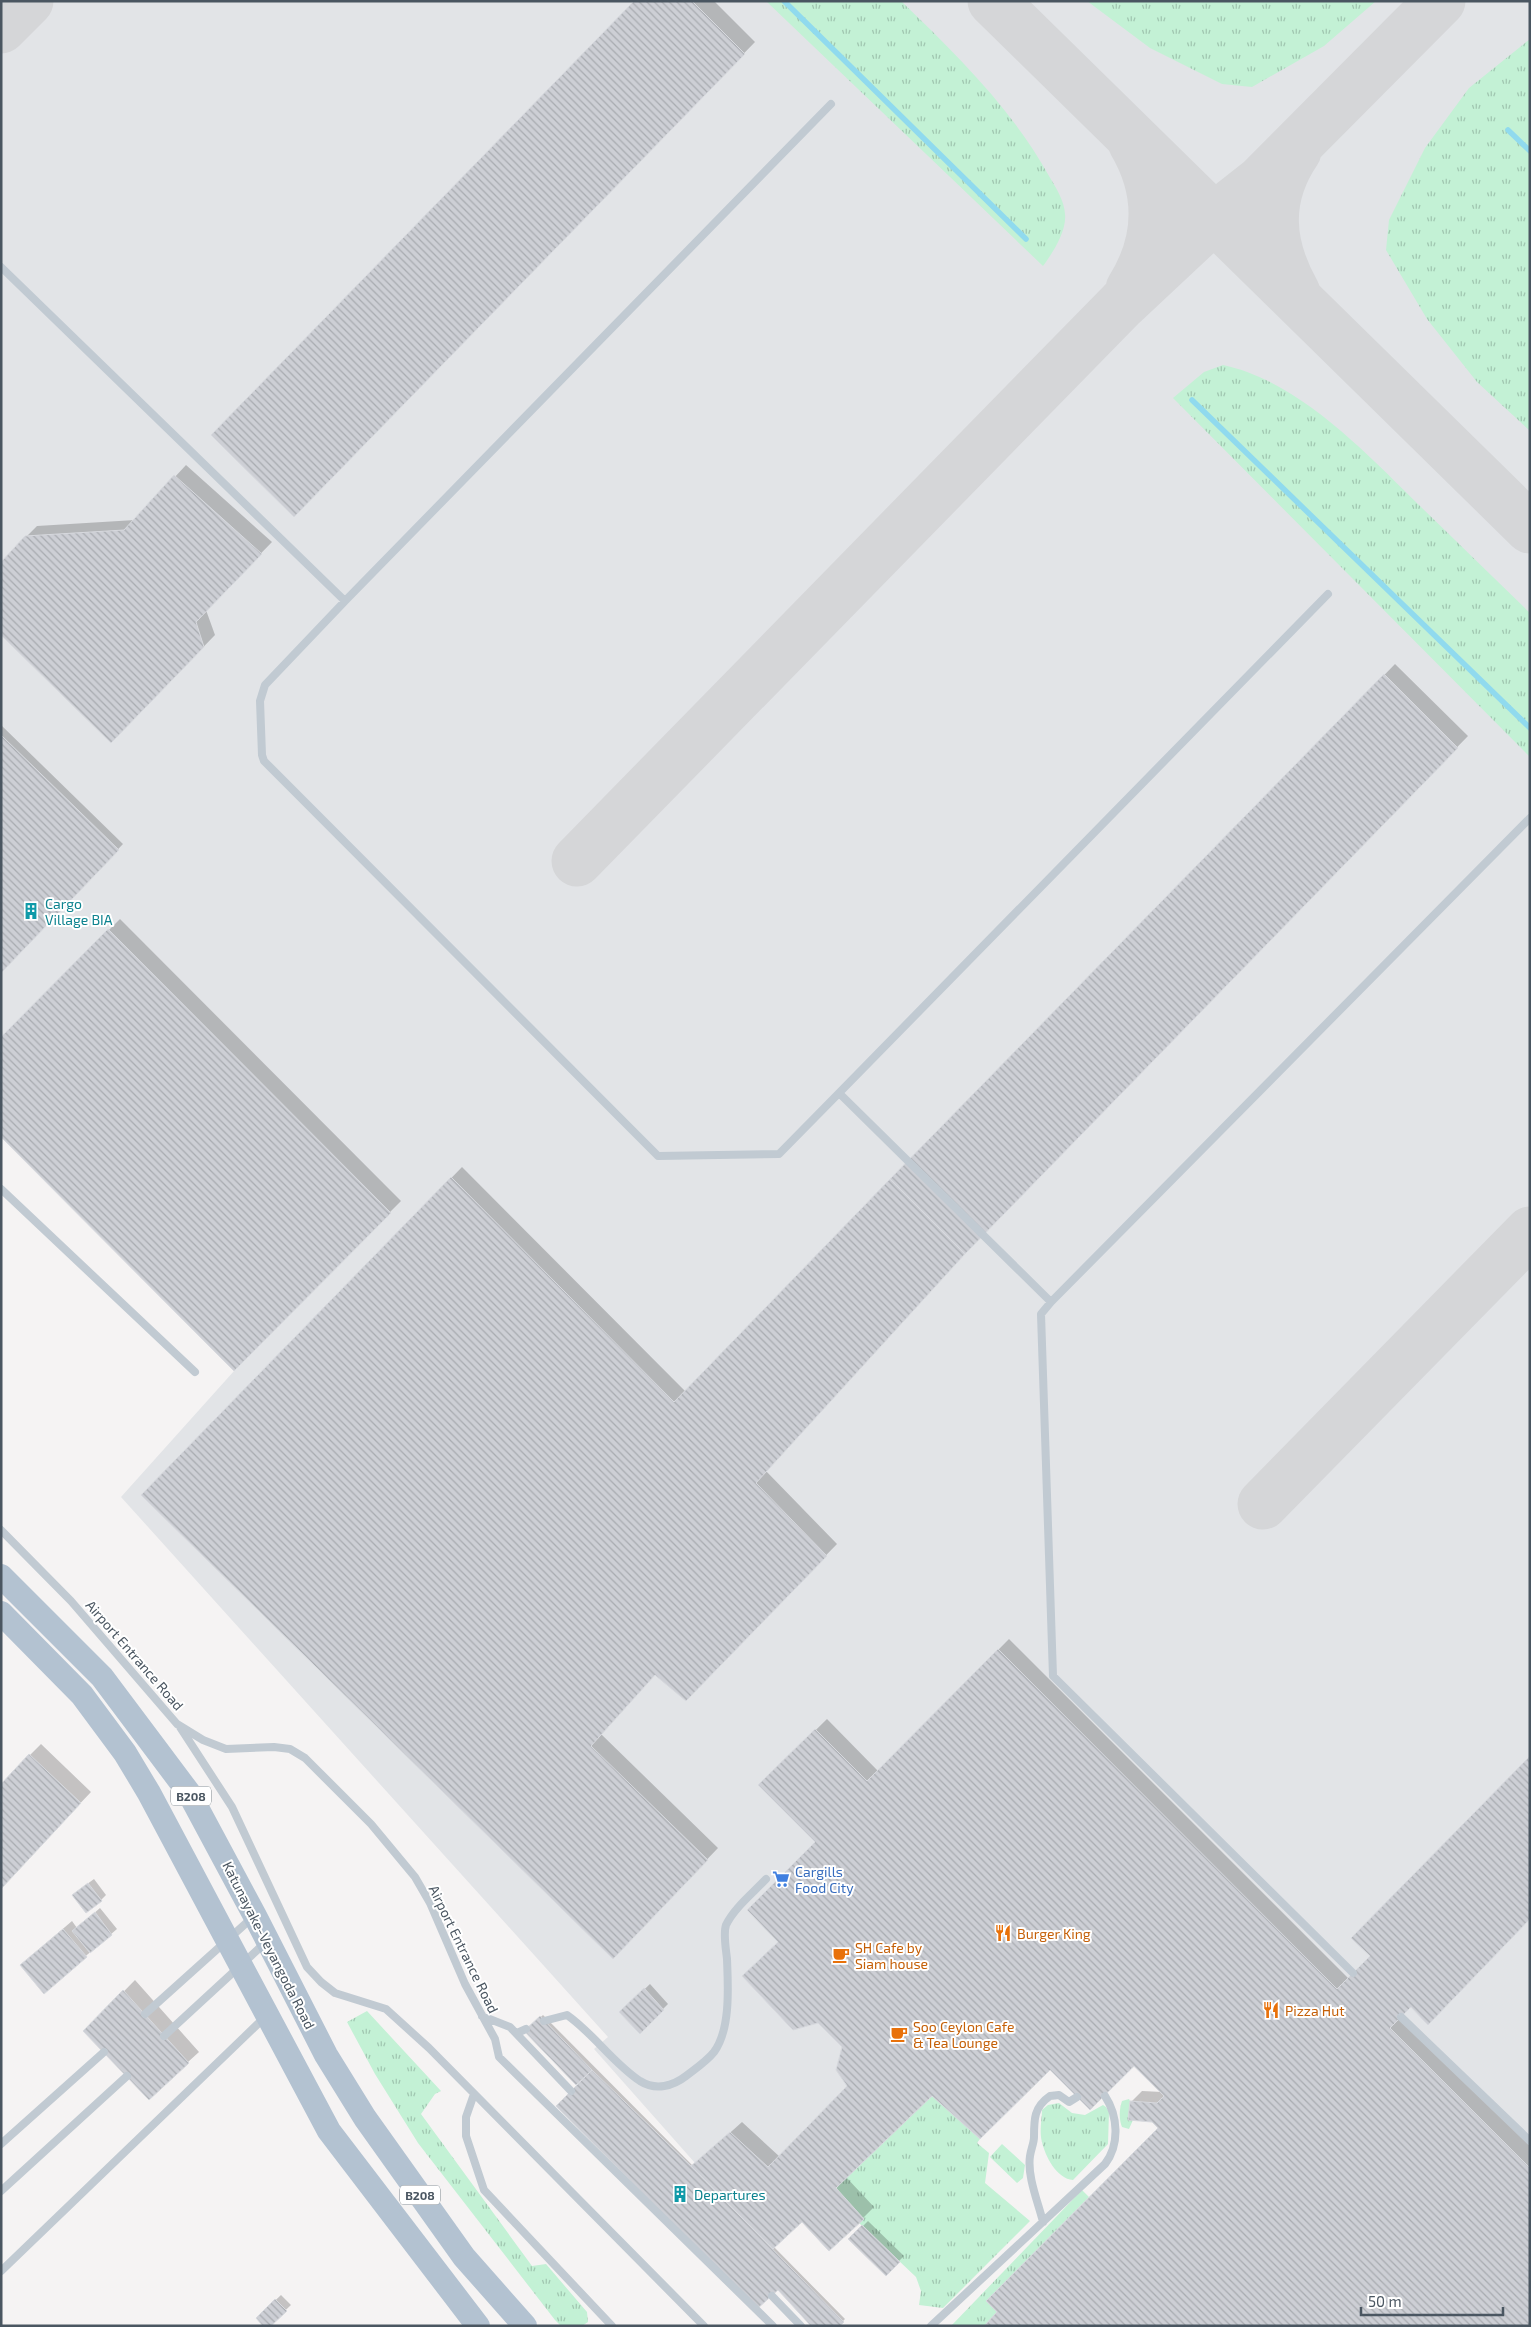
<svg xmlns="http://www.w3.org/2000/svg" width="1531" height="2327" font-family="'Exo 2',sans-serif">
<defs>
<pattern id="grass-tufts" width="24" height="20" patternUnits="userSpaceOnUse" patternTransform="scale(1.25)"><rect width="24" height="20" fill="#c3f1d5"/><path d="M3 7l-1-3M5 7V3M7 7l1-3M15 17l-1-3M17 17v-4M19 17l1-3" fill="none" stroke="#a0c6b0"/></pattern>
<pattern id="building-back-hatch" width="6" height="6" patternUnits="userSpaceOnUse" patternTransform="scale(1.25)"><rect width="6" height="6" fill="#cdcfd5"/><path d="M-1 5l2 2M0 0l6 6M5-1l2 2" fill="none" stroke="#a8abb0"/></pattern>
</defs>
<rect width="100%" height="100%" fill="#f5f3f3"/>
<path fill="#e2e4e7" d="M 1,1 L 1530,1 L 1530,2326 L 984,2326 L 997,2312 L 986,2301 L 1158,2128 L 1152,2122 L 1128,2120 L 1130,2101 L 1157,2103 L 1164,2096 L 1134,2067 L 1090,2110 L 1050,2070 L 864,2219 L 829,2251 L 802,2222 L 773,2249 L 691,2166 L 695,2163 L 594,2049 L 608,2037 L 121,1497 L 234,1371 L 1,1137 Z"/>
<path fill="url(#grass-tufts)" d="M 766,1 L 901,1 C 956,54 1012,109 1049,176 C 1056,188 1064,200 1065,214 C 1067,231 1052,254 1043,266 Z
M 1087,1 L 1376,1 L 1324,46 L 1252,87 L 1222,84 L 1150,48 Z
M 1530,39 L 1530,431 L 1477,382 L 1427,319 L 1386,250 L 1389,220 L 1425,148 L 1469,88 Z
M 1223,365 C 1299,381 1367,454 1421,507 C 1457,542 1493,577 1530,613 L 1530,757 L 1173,398 L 1204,372 Z
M 367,2011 L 441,2091 L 435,2094 L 421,2114 L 532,2266 L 546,2264 L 587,2312 L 588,2322 L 582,2326 L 561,2326 L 555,2320 L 418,2143 L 375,2074 L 347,2022 Z
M 932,2096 L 980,2139 L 977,2143 L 989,2153 L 985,2183 L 1030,2221 L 943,2308 L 919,2305 L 921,2291 L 916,2277 L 859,2223 L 836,2188 Z
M 1129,2099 L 1130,2101 L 1128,2120 L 1133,2120 L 1129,2129 L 1122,2127 C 1119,2120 1119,2109 1122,2101 Z
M 1059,2103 L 1072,2113 L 1085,2115 L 1103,2105 L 1106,2107 L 1109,2112 L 1108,2144 L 1073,2180 C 1057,2179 1045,2156 1042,2142 C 1039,2132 1042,2119 1042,2110 L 1048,2105 Z
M 1002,2144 L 1025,2165 L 1023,2178 L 1017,2183 L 990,2157 Z
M 1082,2190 L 1089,2197 L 986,2301 L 997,2312 L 984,2326 L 951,2326 Z"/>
<path fill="#0003" d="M 635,1 L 714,1 L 755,42 L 294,515 Z
M 186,465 L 272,542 L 206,610 L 215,635 L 122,731 L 26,537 L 37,526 L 135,520 Z
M 1395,664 L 1468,736 L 975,1242 L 766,1471 L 837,1544 L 686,1699 L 655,1674 L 601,1734 L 718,1848 L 624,1946 L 143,1495 L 462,1167 L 686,1392 Z
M 1,725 L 123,844 L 1,971 Z
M 120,919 L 401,1201 L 234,1369 L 1,1038 Z
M 1009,1639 L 1349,1979 L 1372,1956 L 1530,1759 L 1411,2006 L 1400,2016 L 1530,2146 L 1530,2326 L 1160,2128 L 1131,2102 L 1142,2091 L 1162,2092 L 1134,2065 L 1050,2068 L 932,2094 L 846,2177 L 874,2207 L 863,2218 L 802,2220 L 774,2247 L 845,2319 L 838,2326 L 578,2085 L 526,2031 L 543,2015 L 693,2166 L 742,2122 L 780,2157 L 848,2087 L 843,2047 L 779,1941 L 817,1842 L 760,1785 L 827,1719 L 878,1771 Z
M 41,1744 L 91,1792 L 1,1887 L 30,1755 Z
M 94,1879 L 106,1895 L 101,1900 L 79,1890 Z
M 100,1908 L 117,1929 L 44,1992 L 30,1957 L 72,1921 L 77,1928 Z
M 135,1980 L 199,2052 L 188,2062 L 85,2031 Z
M 650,1984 L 668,2004 L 640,2032 L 621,2012 Z
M 868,2221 L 904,2256 L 886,2274 L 850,2239 Z
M 281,2295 L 291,2305 L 269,2326 L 257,2318 Z"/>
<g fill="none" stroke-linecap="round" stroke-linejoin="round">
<path stroke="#90daee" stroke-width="5.5" d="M 784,1 L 1026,239
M 1508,130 L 1530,151
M 1192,400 L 1530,728"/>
<path stroke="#d5d6d8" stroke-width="51" d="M 993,1 L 1530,528
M 1,28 L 28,1
M 1131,289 C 1161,241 1162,191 1133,142
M 1295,293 C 1268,245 1264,198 1296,151
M 577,861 L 1122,304 L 1214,218 L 1261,181 L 1440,1
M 1263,1504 L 1530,1232"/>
</g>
<path fill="url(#building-back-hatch)" stroke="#d7d9de" d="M 634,1 L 692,1 L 745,54 L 294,517 L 211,435 Z
M 174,475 L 262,554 L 196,622 L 204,647 L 111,743 L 1,635 L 1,562 L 25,536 L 124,530 Z
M 1384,674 L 1458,748 L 965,1254 L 890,1179 Z
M 1,735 L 119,850 L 1,973 Z
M 108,929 L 391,1213 L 234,1371 L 1,1137 L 1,1037 Z
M 451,1177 L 674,1402 L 890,1179 L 965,1254 L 756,1483 L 827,1556 L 686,1701 L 655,1675 L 591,1746 L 708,1860 L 613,1959 L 141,1495 Z
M 998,1649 L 1337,1989 L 1370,1956 L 1351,1938 L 1530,1756 L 1530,1919 L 1428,2025 L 1411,2007 L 1390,2028 L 1530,2168 L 1530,2326 L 984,2326 L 997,2312 L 986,2301 L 1158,2128 L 1152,2122 L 1128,2120 L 1130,2101 L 1157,2103 L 1164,2096 L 1134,2066 L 1090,2110 L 1050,2070 L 980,2139 L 932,2096 L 836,2188 L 864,2219 L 829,2251 L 802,2222 L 773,2249 L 691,2166 L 730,2132 L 768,2167 L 847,2086 L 836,2070 L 842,2047 L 818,2023 L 793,2030 L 742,1976 L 778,1942 L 747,1910 L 815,1842 L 758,1785 L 815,1729 L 867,1781 Z
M 29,1754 L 81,1803 L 1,1889 L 1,1784 Z
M 88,1883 L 102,1901 L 86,1913 L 72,1895 Z
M 95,1912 L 112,1935 L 90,1953 L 72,1931 Z
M 63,1929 L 87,1957 L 44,1994 L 20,1965 Z
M 644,1988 L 664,2010 L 640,2034 L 619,2012 Z
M 123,1990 L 189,2063 L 149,2100 L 83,2031 Z
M 540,2016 L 592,2070 L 576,2085 L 524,2031 Z
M 592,2070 L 691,2166 L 844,2322 L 840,2326 L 811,2326 L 778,2290 L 757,2309 L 556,2106 Z
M 862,2225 L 900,2262 L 886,2276 L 848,2239 Z
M 275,2299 L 287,2311 L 271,2326 L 263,2326 L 256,2318 Z"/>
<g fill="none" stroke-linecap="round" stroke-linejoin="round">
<path stroke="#c1cad2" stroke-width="8" d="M 1,267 L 345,601 L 265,685 L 260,701 L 262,755 L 264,761 L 658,1156 L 779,1154 L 839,1093 L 1051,1302 L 1041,1314 L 1053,1676 L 1353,1973
M 345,601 L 831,104
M 839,1093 L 1328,594
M 1,1189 L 195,1372
M 1051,1302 L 1530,818
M 1,1530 L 71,1601 L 177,1724 L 203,1740 L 226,1749 L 274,1747 L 290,1749 L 305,1758 L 371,1824 L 415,1877 L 430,1903 L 465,1984 L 495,2039 L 499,2057 L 773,2326
M 180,1727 L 232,1807 L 307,1967 L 321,1982 L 335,1993 L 386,2009 L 429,2048 L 704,2326
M 145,2014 L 253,1917
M 482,2016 L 510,2027 L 571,2091
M 1401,2017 L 1530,2141
M 544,2021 L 567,2015 C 594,2034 613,2063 640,2081 C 656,2091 673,2086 686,2076 C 695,2069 707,2061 714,2052 C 731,2029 728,1985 727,1959 C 726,1949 723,1934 726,1925 C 734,1908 753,1893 766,1879
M 517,2033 L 526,2029
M 164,2036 L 266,1942
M 474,2094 L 466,2117 L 466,2136 L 484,2190 L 612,2326
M 1,2144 L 104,2052
M 1,2191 L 127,2076
M 1043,2222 C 1038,2202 1027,2176 1030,2156 C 1031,2149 1034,2143 1034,2137 C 1034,2119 1034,2107 1050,2096 L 1059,2095 L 1069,2102 L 1077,2097
M 1,2271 L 265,2017
M 772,2296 L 801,2326
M 931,2326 L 1105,2164 C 1120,2144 1118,2116 1105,2096"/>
<path stroke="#b3c2d1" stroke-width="24" d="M 1,1576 L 102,1677 L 189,1793 L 255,1916 L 326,2055 L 365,2118 L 464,2257 L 525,2326
M 1,1613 L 82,1695 L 125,1753 L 149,1793 L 329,2131 L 478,2326"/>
</g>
<defs>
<g id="building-bare" transform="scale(1.35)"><path d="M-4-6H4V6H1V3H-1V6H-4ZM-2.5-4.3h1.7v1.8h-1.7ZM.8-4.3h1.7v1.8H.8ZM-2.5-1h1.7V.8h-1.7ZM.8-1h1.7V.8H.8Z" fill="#0f9aa8" stroke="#fff" stroke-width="2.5" paint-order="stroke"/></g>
<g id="supermarket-bare" transform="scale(1.35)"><path d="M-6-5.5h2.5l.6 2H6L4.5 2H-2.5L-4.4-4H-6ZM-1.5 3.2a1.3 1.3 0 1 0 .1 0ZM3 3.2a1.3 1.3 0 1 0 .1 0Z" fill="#3f7fe0" stroke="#fff" stroke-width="2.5" paint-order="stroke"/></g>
<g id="restaurant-bare" transform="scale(1.35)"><path d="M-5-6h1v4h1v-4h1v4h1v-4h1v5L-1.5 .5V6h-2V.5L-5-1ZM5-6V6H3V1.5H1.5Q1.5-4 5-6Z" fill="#e8710a" stroke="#fff" stroke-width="2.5" paint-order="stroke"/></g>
<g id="cafe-bare" transform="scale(1.35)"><path d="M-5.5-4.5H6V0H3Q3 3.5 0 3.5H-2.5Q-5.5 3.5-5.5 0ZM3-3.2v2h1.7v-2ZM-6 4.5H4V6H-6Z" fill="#e8710a" stroke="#fff" stroke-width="2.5" paint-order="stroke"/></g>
</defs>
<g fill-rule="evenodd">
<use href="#building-bare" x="31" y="911"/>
<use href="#supermarket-bare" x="781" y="1879"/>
<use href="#restaurant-bare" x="1003" y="1933"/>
<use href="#cafe-bare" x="841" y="1955"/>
<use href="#restaurant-bare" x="1271" y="2010"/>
<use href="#cafe-bare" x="899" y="2034"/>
<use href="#building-bare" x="680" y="2194"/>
</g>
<g text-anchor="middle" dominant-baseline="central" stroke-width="4" stroke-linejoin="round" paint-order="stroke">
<g fill="#fff" stroke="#808990" stroke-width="1">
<rect x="171" y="1786.5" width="40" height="19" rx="4"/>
<rect x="400" y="2185.5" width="40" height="19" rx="4"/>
</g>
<g font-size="12" font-weight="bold" fill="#4a5661">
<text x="191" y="1796">B208</text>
<text x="420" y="2195">B208</text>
</g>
<g font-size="14" fill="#0d838f" stroke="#fff" text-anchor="start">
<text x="45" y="903">Cargo<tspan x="45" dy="16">Village BIA</tspan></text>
<text x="694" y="2194">Departures</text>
</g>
<g font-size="14" fill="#4a5661" stroke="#fff">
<text transform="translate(135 1655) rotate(49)">Airport Entrance Road</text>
<text transform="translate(269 1945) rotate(63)">Katunayake-Veyangoda Road</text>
<text transform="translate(464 1949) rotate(64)">Airport Entrance Road</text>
</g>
<g font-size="14" fill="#366cbe" stroke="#fff" text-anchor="start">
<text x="795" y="1871">Cargills<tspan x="795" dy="16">Food City</tspan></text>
</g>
<g font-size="14" fill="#c56008" stroke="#fff" text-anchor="start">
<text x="1017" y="1933">Burger King</text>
<text x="855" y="1947">SH Cafe by<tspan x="855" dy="16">Siam house</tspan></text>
<text x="1285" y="2010">Pizza Hut</text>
<text x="913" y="2026">Soo Ceylon Cafe<tspan x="913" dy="16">&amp; Tea Lounge</tspan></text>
</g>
</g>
<rect width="1531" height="2327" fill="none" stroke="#4a5661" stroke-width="5"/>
<path d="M1361 2307v8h142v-8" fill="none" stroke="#4a5661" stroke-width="2.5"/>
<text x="1368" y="2307" font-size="15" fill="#4a5661" stroke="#ffffff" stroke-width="4" paint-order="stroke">50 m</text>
</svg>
